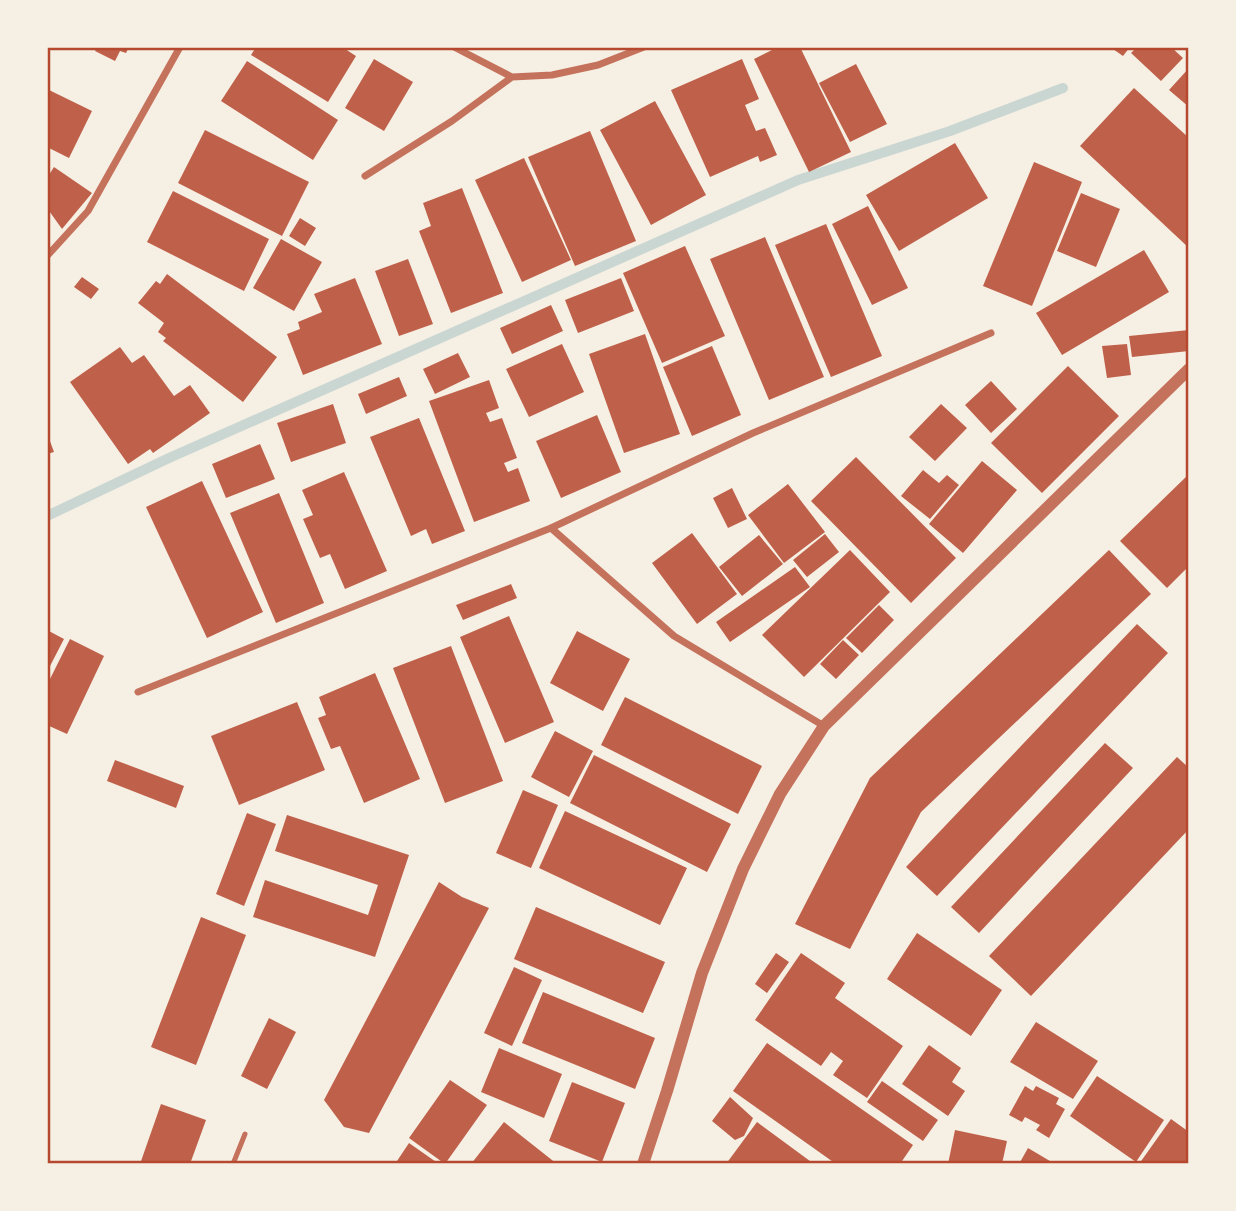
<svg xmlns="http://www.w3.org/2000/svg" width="1236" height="1211" font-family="Overpass,sans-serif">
<rect width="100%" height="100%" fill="#f6efe4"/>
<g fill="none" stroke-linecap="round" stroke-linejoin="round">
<path stroke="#c9d6d2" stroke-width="10" d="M 47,516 L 169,458 L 798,180 L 950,131 L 1063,88"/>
</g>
<path fill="#bf614a" d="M 97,47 L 129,47 L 126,53 L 120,51 L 115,61 L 95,51 Z
M 256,47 L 342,47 L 356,56 L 328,102 L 251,55 Z
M 778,47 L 800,47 L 851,152 L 809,172 L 754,59 Z
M 1110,47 L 1130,47 L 1123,56 Z
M 1137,47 L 1171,47 L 1183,58 L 1161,81 L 1131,53 Z
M 374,59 L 413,82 L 384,131 L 345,108 Z
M 742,59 L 759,99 L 745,105 L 756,131 L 765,128 L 777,155 L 760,162 L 758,156 L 710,177 L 671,90 Z
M 247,61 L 338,120 L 313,160 L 221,101 Z
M 856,64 L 887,124 L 850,142 L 819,83 Z
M 1189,68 L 1189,107 L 1169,90 Z
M 1134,88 L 1189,138 L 1189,248 L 1080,146 Z
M 47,89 L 92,111 L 69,158 L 47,147 Z
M 655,101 L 706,195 L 651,225 L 600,130 Z
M 205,130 L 309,182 L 282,236 L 178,183 Z
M 590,131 L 636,241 L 575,266 L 528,157 Z
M 955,143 L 988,198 L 899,251 L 866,195 Z
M 524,158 L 571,260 L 522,282 L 475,180 Z
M 1034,162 L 1082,182 L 1032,306 L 983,286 Z
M 54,167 L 92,193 L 62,229 L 47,208 L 47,178 Z
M 462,188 L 503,293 L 451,313 L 419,231 L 431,226 L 423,203 Z
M 173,191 L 269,239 L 244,291 L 147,242 Z
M 1081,193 L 1120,209 L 1096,267 L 1057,251 Z
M 868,206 L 908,288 L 872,305 L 832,224 Z
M 300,218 L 316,228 L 305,246 L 289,236 Z
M 826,224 L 882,356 L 831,377 L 775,245 Z
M 765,237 L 824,377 L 769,400 L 710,259 Z
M 281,239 L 322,262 L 294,311 L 253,288 Z
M 685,246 L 725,336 L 662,363 L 623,273 Z
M 1144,250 L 1169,292 L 1062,355 L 1036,313 Z
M 408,259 L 433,324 L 399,336 L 375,271 Z
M 167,274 L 277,357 L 243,402 L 163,341 L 166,338 L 158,332 L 164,323 L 138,303 L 156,281 L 160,284 Z
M 82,277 L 99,289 L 91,299 L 74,287 Z
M 355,278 L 382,344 L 303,375 L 287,334 L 300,329 L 298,322 L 322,312 L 314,294 Z
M 621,278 L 634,311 L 578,333 L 565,300 Z
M 551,305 L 563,331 L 512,354 L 500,328 Z
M 1189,330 L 1189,351 L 1132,357 L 1129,336 Z
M 645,334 L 680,434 L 624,453 L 589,354 Z
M 562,344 L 584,392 L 529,417 L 506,369 Z
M 1127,344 L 1131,375 L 1107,378 L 1102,346 Z
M 712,346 L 741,415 L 692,436 L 663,367 Z
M 120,347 L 132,363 L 144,355 L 174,396 L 190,385 L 210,413 L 153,453 L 150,449 L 128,464 L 70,382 Z
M 458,353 L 470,377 L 435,394 L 423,369 Z
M 1068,366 L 1119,416 L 1042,493 L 991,443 Z
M 399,377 L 407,396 L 366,414 L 358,394 Z
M 489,380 L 499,408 L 486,413 L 490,422 L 502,418 L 517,458 L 504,463 L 508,472 L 518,468 L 530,501 L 474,522 L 429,401 Z
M 991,381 L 1017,409 L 991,433 L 965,405 Z
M 333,404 L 346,443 L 291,462 L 277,423 Z
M 941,404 L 967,428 L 935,461 L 909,437 Z
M 597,415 L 621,472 L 561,498 L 536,441 Z
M 419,418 L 465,531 L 432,544 L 426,529 L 411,536 L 370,437 Z
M 47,433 L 54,452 L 47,454 Z
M 260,444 L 275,479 L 226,498 L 212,464 Z
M 856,457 L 956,558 L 911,603 L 811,501 Z
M 982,461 L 1017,490 L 963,553 L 929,524 Z
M 923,470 L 939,483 L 947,475 L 959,485 L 930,519 L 901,496 Z
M 344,472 L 387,571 L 345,589 L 330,554 L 320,558 L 303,519 L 313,515 L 302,490 Z
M 1189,474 L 1189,566 L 1167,588 L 1120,541 Z
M 202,481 L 263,612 L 207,638 L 146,507 Z
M 788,484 L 825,532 L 784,563 L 748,515 Z
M 732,488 L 747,519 L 728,528 L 713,498 Z
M 279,493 L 324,603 L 276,623 L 230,513 Z
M 692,533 L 737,594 L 697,624 L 652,563 Z
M 825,534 L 839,552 L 807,577 L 793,560 Z
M 759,535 L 783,564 L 742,596 L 719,567 Z
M 850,550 L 890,592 L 804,677 L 762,635 Z
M 1109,550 L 1151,594 L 921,812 L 850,949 L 795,924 L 870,778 Z
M 795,567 L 810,587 L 730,642 L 716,622 Z
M 511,584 L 517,598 L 463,620 L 456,605 Z
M 879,605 L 894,620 L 862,653 L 846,638 Z
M 509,616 L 554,722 L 505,743 L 460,637 Z
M 1137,624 L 1168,653 L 937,896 L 906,867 Z
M 47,630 L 64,639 L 49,668 L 47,667 Z
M 577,631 L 630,659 L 603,711 L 550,683 Z
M 70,639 L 104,656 L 67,734 L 47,725 L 47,685 Z
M 843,640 L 859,655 L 836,679 L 820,664 Z
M 451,646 L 503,781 L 445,803 L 393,668 Z
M 375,673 L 420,779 L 364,803 L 340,746 L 331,749 L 318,718 L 326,715 L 319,697 Z
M 625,697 L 762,766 L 738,814 L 601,745 Z
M 297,702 L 325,770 L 239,805 L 211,736 Z
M 555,731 L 593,751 L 569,797 L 531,777 Z
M 1105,743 L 1133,768 L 979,933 L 951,907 Z
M 594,755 L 731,824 L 707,872 L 570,803 Z
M 1177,757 L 1189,768 L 1189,829 L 1031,996 L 989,956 Z
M 115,760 L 184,786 L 176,808 L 107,781 Z
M 523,790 L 558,805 L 531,868 L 496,853 Z
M 565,811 L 687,868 L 660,925 L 539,868 Z
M 247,813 L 276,824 L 244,906 L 216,894 Z
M 287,815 L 409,855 L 375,957 L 253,917 L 265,880 L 368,915 L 378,885 L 275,851 Z
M 439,882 L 462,897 L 489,908 L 369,1133 L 344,1127 L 324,1100 Z
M 536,907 L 665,962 L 643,1013 L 514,959 Z
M 201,917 L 246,935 L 196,1065 L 151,1047 Z
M 917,933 L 1002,990 L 971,1036 L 887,979 Z
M 776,953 L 789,962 L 767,993 L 755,984 Z
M 801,953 L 845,983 L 835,998 L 903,1046 L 867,1098 L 833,1075 L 843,1061 L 831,1052 L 821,1066 L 755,1020 Z
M 514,967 L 542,980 L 512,1046 L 484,1033 Z
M 543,992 L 655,1038 L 635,1089 L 522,1043 Z
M 269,1018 L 296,1032 L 267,1089 L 241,1076 Z
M 1036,1022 L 1098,1061 L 1073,1099 L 1010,1062 Z
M 767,1043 L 913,1145 L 900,1164 L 836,1164 L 733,1091 Z
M 929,1045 L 961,1068 L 952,1082 L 965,1091 L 948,1116 L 902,1084 Z
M 499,1048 L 562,1074 L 544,1118 L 481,1092 Z
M 1097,1076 L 1164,1120 L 1136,1162 L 1070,1116 Z
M 450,1080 L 487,1105 L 445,1164 L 409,1138 Z
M 882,1081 L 938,1120 L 923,1141 L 867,1102 Z
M 572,1082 L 625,1103 L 602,1162 L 549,1141 Z
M 1025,1086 L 1033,1091 L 1036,1086 L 1059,1098 L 1056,1104 L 1065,1109 L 1049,1138 L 1036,1130 L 1040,1125 L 1025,1117 L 1022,1122 L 1009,1115 Z
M 730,1097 L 753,1118 L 744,1136 L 735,1140 L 712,1121 Z
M 161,1104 L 206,1120 L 190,1164 L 140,1164 Z
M 1171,1119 L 1189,1132 L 1189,1164 L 1139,1164 Z
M 504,1122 L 557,1164 L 471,1164 Z
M 757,1122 L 814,1164 L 726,1164 Z
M 955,1130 L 1007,1141 L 1002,1164 L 948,1164 Z
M 409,1143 L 439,1164 L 395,1164 Z
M 1028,1148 L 1055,1164 L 1019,1164 Z"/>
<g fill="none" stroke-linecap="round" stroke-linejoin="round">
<path stroke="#c5725c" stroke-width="5" d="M 233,1164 L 245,1134"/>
<path stroke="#c5725c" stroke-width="7" d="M 454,47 L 512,77 L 552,75 L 598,65 L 644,47
M 365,176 L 452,121 L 512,77
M 47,256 L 88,211 L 180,47
M 551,528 L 674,636 L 824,726
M 138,692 L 551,528 L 753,433 L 991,333"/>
<path stroke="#c5725c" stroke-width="12" d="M 643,1164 L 667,1091 L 702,973 L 743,869 L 780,794 L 824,726 L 1189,369"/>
</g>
<rect width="1236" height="1211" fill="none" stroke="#f6efe4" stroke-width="98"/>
<rect x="49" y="49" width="1138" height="1113" fill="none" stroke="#b5482f" stroke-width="2.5"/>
</svg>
